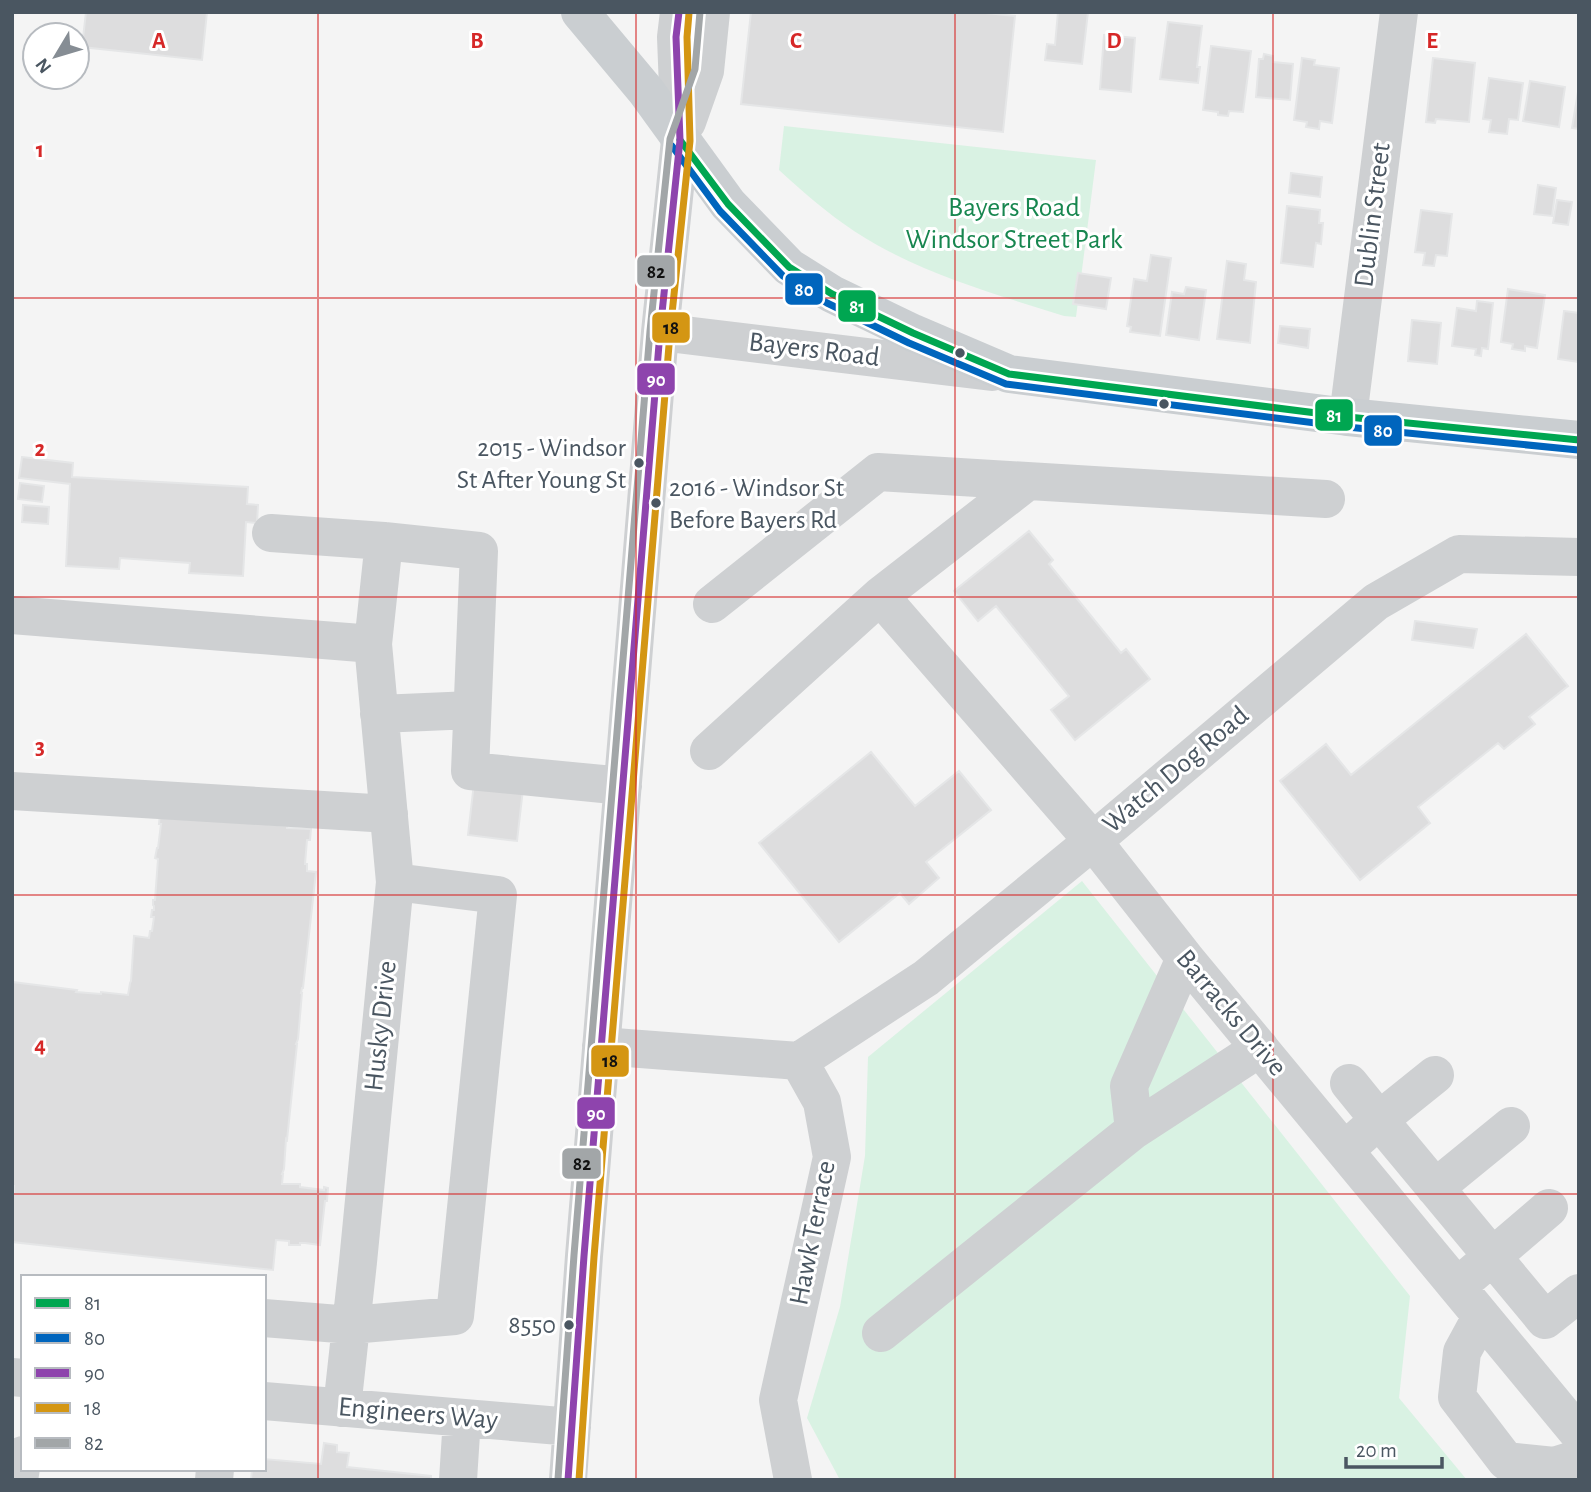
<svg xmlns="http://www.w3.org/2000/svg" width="1591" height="1492" font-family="'Alegreya Sans',sans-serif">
<rect width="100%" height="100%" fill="#f4f4f4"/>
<path fill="#d9f2e3" d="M 784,126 L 1096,160 L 1076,317 L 1064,316 C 992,293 918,273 854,231 C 827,213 803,192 779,170 Z
M 1082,881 L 1410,1296 L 1399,1398 L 1467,1480 L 840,1480 L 807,1418 L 840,1307 L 865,1156 L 868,1057 Z"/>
<path fill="#ddddde" stroke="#e5e6e7" stroke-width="2" d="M 86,12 L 207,12 L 202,60 L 82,47 Z
M 751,12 L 976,12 L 1015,16 L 1003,132 L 741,104 Z
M 1058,12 L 1088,12 L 1082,64 L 1045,60 L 1047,44 L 1055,45 Z
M 1168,22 L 1202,26 L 1197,67 L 1200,67 L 1198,83 L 1160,79 Z
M 1104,35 L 1135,38 L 1131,92 L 1100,89 Z
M 1211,46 L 1251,51 L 1243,112 L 1229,111 L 1228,116 L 1218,115 L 1218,112 L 1203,110 Z
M 1264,54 L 1273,56 L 1273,62 L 1293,64 L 1290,100 L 1256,97 L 1259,59 L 1263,59 Z
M 1302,58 L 1315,60 L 1314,65 L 1339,68 L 1332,123 L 1320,121 L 1319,129 L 1306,127 L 1307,122 L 1294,120 Z
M 1433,58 L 1475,63 L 1469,122 L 1436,119 L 1435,123 L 1426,122 Z
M 1489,78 L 1523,83 L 1518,120 L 1509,119 L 1507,134 L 1489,132 L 1491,120 L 1483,119 Z
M 1530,81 L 1565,87 L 1559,127 L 1523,121 Z
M 1579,86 L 1579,129 L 1572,128 Z
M 1291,173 L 1322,177 L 1320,197 L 1289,193 Z
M 1538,185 L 1556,188 L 1552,216 L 1534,214 Z
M 1557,200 L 1572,202 L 1568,225 L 1553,223 Z
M 1287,206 L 1320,210 L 1319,223 L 1323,223 L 1321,244 L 1316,243 L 1313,267 L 1281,263 Z
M 1421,210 L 1452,214 L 1447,256 L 1436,255 L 1434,266 L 1423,265 L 1425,253 L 1415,252 Z
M 1151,255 L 1171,258 L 1160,336 L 1130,332 L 1131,327 L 1127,326 L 1134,279 L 1147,281 Z
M 1227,261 L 1246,264 L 1244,280 L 1256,282 L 1250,343 L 1217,339 Z
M 1078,273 L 1111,278 L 1106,309 L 1073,304 Z
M 1186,287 L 1206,290 L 1199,340 L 1166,335 L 1172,292 L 1184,294 Z
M 1508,289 L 1545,295 L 1537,348 L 1525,346 L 1525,351 L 1512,349 L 1513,344 L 1501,342 Z
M 1477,301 L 1493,303 L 1488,349 L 1482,348 L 1481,356 L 1475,355 L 1476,349 L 1452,346 L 1457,308 L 1476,311 Z
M 1564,311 L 1579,313 L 1579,362 L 1558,359 Z
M 1412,320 L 1441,323 L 1437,364 L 1408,361 Z
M 1280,326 L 1310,329 L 1308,348 L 1278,343 Z
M 22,457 L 73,463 L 72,477 L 248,487 L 247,504 L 258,505 L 257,523 L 246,522 L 243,576 L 189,573 L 190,563 L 120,558 L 119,569 L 66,566 L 70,484 L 19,478 Z
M 20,483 L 44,486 L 42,502 L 18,499 Z
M 23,505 L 49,507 L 48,524 L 22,522 Z
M 1029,531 L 1053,560 L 1049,564 L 1121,653 L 1126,649 L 1150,679 L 1075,740 L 1051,710 L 1069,696 L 996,606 L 978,621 L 954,591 Z
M 1415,621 L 1477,629 L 1473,648 L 1412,640 Z
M 1526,634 L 1568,686 L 1529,717 L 1535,724 L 1504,749 L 1498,743 L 1418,807 L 1430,823 L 1360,880 L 1280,781 L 1326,744 L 1351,775 Z
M 871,752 L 915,806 L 959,771 L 991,810 L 926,862 L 939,878 L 909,904 L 900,893 L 839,942 L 759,843 Z
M 474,783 L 523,789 L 517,841 L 468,835 Z
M 160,813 L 287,826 L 287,828 L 311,829 L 310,840 L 307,840 L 305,864 L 307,864 L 307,871 L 316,872 L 303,988 L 302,988 L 301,993 L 302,993 L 298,1039 L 296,1044 L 297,1044 L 287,1140 L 286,1139 L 284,1169 L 282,1174 L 283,1174 L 282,1184 L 300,1184 L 300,1187 L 324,1190 L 324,1187 L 328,1188 L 327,1201 L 325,1201 L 320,1245 L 305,1243 L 300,1243 L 300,1245 L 289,1245 L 289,1241 L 276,1240 L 273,1270 L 12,1242 L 12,1192 L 14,1192 L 14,1186 L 12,1186 L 12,982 L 77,990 L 76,992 L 101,994 L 101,992 L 128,995 L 130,983 L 131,981 L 134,936 L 149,938 L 150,931 L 152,931 L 154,917 L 151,917 L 152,910 L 154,910 L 154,906 L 153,905 L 153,900 L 155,900 L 158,859 L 155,858 L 157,848 L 158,848 L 161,824 L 159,824 Z
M 324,1443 L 337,1445 L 337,1452 L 349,1453 L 347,1467 L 431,1476 L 431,1480 L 251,1480 L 252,1469 L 264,1469 L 264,1459 L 321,1464 Z"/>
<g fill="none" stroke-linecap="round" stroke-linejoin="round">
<path stroke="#ced0d2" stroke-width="38" d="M 687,122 L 705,71 L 711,12
M 660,332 L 992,372
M 1348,417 L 1399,12
M 384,541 L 479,551 L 470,771 L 623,786
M 880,596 L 1093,841 L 1185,958 L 1579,1434
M 712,604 L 878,472 L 1326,499
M 12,615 L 373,644 L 384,541 L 271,533
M 379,714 L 472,710
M 709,751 L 880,596 L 1028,481
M 12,791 L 389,814
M 601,1046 L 799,1061 L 822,1102 L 832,1157 L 778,1400 L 793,1480
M 799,1061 L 926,978 L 1093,841 L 1376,602 L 1459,554 L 1579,557
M 1349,1083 L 1379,1120 L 1435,1075
M 1134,1130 L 1129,1086 L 1185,958
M 1345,1150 L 1379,1120 L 1545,1320 L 1579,1293
M 1435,1188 L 1511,1126
M 1472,1274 L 1549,1208
M 1481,1317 L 1462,1352 L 1457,1397 L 1506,1461 L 1554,1466 L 1579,1458
M 264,1318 L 351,1325 L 455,1316 L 498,895 L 395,882
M 881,1333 L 1134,1130 L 1260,1048
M 12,1377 L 23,1378
M 264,1401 L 572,1427
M 342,1408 L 358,1262 L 395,882 L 373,644
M 19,1480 L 23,1455
M 214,1480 L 215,1469
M 458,1480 L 462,1418
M 568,1480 L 584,1256 L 660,332 L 680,140 L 676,37 L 679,12"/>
<path stroke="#caced1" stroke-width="38" d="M 580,12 L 646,91 L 728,204 L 789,267 L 832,294 L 913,333 L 1009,374 L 1348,417 L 1579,440"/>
<g stroke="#fff" stroke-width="12">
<path id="bus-1" d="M 680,140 L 728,204 L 789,267 L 832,294 L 913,333 L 1009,374 L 1348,417 L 1579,440"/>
</g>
<g stroke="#fff" stroke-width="12">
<path id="bus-2" d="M 672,146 L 720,211 L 783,276 L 827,303 L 909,343 L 1006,384 L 1347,427 L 1578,450"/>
</g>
<g stroke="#fff" stroke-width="12">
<path id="bus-3" d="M 568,1480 L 584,1256 L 660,332 L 680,140 L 676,37 L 679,12"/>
</g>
<g stroke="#fff" stroke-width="12">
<path id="bus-4" d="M 579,1480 L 594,1257 L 670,333 L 690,141 L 687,37 L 689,13"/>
</g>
<g stroke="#fff" stroke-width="12">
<path id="bus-5" d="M 558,1479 L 574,1255 L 650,331 L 670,139 L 695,69 L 700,12"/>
</g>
<use href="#bus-1" stroke="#00a651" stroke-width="7"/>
<use href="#bus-2" stroke="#0065bd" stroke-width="7"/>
<use href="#bus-3" stroke="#8e44ad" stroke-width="7"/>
<use href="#bus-4" stroke="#d49613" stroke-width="7"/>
<use href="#bus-5" stroke="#a2a6a8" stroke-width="7"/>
</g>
<path fill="none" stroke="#d62828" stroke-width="2" stroke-opacity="0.55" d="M 318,12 L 318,1480M 636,12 L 636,1480M 955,12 L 955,1480M 1273,12 L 1273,1480M 12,298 L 1579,298M 12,597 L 1579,597M 12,895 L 1579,895M 12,1194 L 1579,1194"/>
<g fill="#4a5661" stroke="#fff" stroke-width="2.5">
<circle cx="960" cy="353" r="6"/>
<circle cx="1164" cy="404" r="6"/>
<circle cx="639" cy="463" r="6"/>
<circle cx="656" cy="503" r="6"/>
<circle cx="569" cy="1325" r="6"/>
</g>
<g text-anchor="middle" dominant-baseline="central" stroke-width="6" stroke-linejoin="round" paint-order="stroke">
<g font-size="26" fill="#4a5661" stroke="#fff" text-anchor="end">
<text x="626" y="448">2015 - Windsor<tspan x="626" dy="32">St After Young St</tspan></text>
<text x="669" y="488" text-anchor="start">2016 - Windsor St<tspan x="669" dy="32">Before Bayers Rd</tspan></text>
<text x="556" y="1325">8550</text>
</g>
<g font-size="28" fill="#17864f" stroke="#fff">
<text x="1014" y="208">Bayers Road<tspan x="1014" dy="32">Windsor Street Park</tspan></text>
</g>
<g font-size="28" fill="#4a5661" stroke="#fff">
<text transform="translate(1373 215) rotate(-83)">Dublin Street</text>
<text transform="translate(814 350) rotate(7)">Bayers Road</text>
<text transform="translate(1176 770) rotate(-40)">Watch Dog Road</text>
<text transform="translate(1231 1013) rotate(50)">Barracks Drive</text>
<text transform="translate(381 1026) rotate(-84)">Husky Drive</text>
<text transform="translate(813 1233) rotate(-79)">Hawk Terrace</text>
<text transform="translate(418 1414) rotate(5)">Engineers Way</text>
</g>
</g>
<g font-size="23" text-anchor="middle" font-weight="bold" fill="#d62828" stroke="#fff" stroke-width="6" stroke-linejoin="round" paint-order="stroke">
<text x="159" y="48">A</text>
<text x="477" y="48">B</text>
<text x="796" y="48">C</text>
<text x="1114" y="48">D</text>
<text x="1432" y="48">E</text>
<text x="40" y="157">1</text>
<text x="40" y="456">2</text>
<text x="40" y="754">3</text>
<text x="40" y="1052">4</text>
</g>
<g stroke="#fff" stroke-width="2.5">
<rect x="636" y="254" width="40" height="34" rx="7" fill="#a2a6a8"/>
<rect x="784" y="272" width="40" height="34" rx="7" fill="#0065bd"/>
<rect x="837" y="289" width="40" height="34" rx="7" fill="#00a651"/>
<rect x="651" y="311" width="40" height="33" rx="7" fill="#d49613"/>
<rect x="636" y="362" width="40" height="34" rx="7" fill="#8e44ad"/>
<rect x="1314" y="398" width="40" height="34" rx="7" fill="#00a651"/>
<rect x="1363" y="414" width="40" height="33" rx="7" fill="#0065bd"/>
<rect x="590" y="1044" width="40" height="34" rx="7" fill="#d49613"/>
<rect x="576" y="1096" width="40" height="34" rx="7" fill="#8e44ad"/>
<rect x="561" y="1147" width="41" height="33" rx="7" fill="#a2a6a8"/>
</g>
<g font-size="19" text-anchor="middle" font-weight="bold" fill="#fff">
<text x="804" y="296">80</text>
<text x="857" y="313">81</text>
<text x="656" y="386">90</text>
<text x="1334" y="422">81</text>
<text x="1383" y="437">80</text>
<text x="596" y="1120">90</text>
</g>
<g font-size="19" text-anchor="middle" font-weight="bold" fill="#111">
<text x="656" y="278">82</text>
<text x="671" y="334">18</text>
<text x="610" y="1067">18</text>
<text x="582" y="1170">82</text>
</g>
<rect width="1591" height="1492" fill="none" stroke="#4a5661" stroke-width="28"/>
<rect x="21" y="1275" width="245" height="196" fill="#ffffff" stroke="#b7bbc0" stroke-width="2"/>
<rect x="35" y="1298" width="35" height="10" fill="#00a651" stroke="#b7bbc0" stroke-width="2"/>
<text x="84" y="1310" font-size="21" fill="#4a5661">81</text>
<rect x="35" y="1333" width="35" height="10" fill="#0065bd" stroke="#b7bbc0" stroke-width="2"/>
<text x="84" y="1345" font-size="21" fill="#4a5661">80</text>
<rect x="35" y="1368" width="35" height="10" fill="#8e44ad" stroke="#b7bbc0" stroke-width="2"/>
<text x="84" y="1380" font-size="21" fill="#4a5661">90</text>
<rect x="35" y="1403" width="35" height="10" fill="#d49613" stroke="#b7bbc0" stroke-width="2"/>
<text x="84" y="1415" font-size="21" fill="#4a5661">18</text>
<rect x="35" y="1438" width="35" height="10" fill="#a2a6a8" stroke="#b7bbc0" stroke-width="2"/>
<text x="84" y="1450" font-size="21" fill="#4a5661">82</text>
<g transform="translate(56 56) rotate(232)"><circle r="33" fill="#ffffff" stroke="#b7bbc0" stroke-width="2"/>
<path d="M0-5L12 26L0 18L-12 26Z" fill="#868d94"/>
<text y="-10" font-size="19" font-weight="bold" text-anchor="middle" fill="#4a5661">N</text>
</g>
<path d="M1346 1457v10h96v-10" fill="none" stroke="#4a5661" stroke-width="3.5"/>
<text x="1356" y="1457" font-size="21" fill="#4a5661" stroke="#ffffff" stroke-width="5" paint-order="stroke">20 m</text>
</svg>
